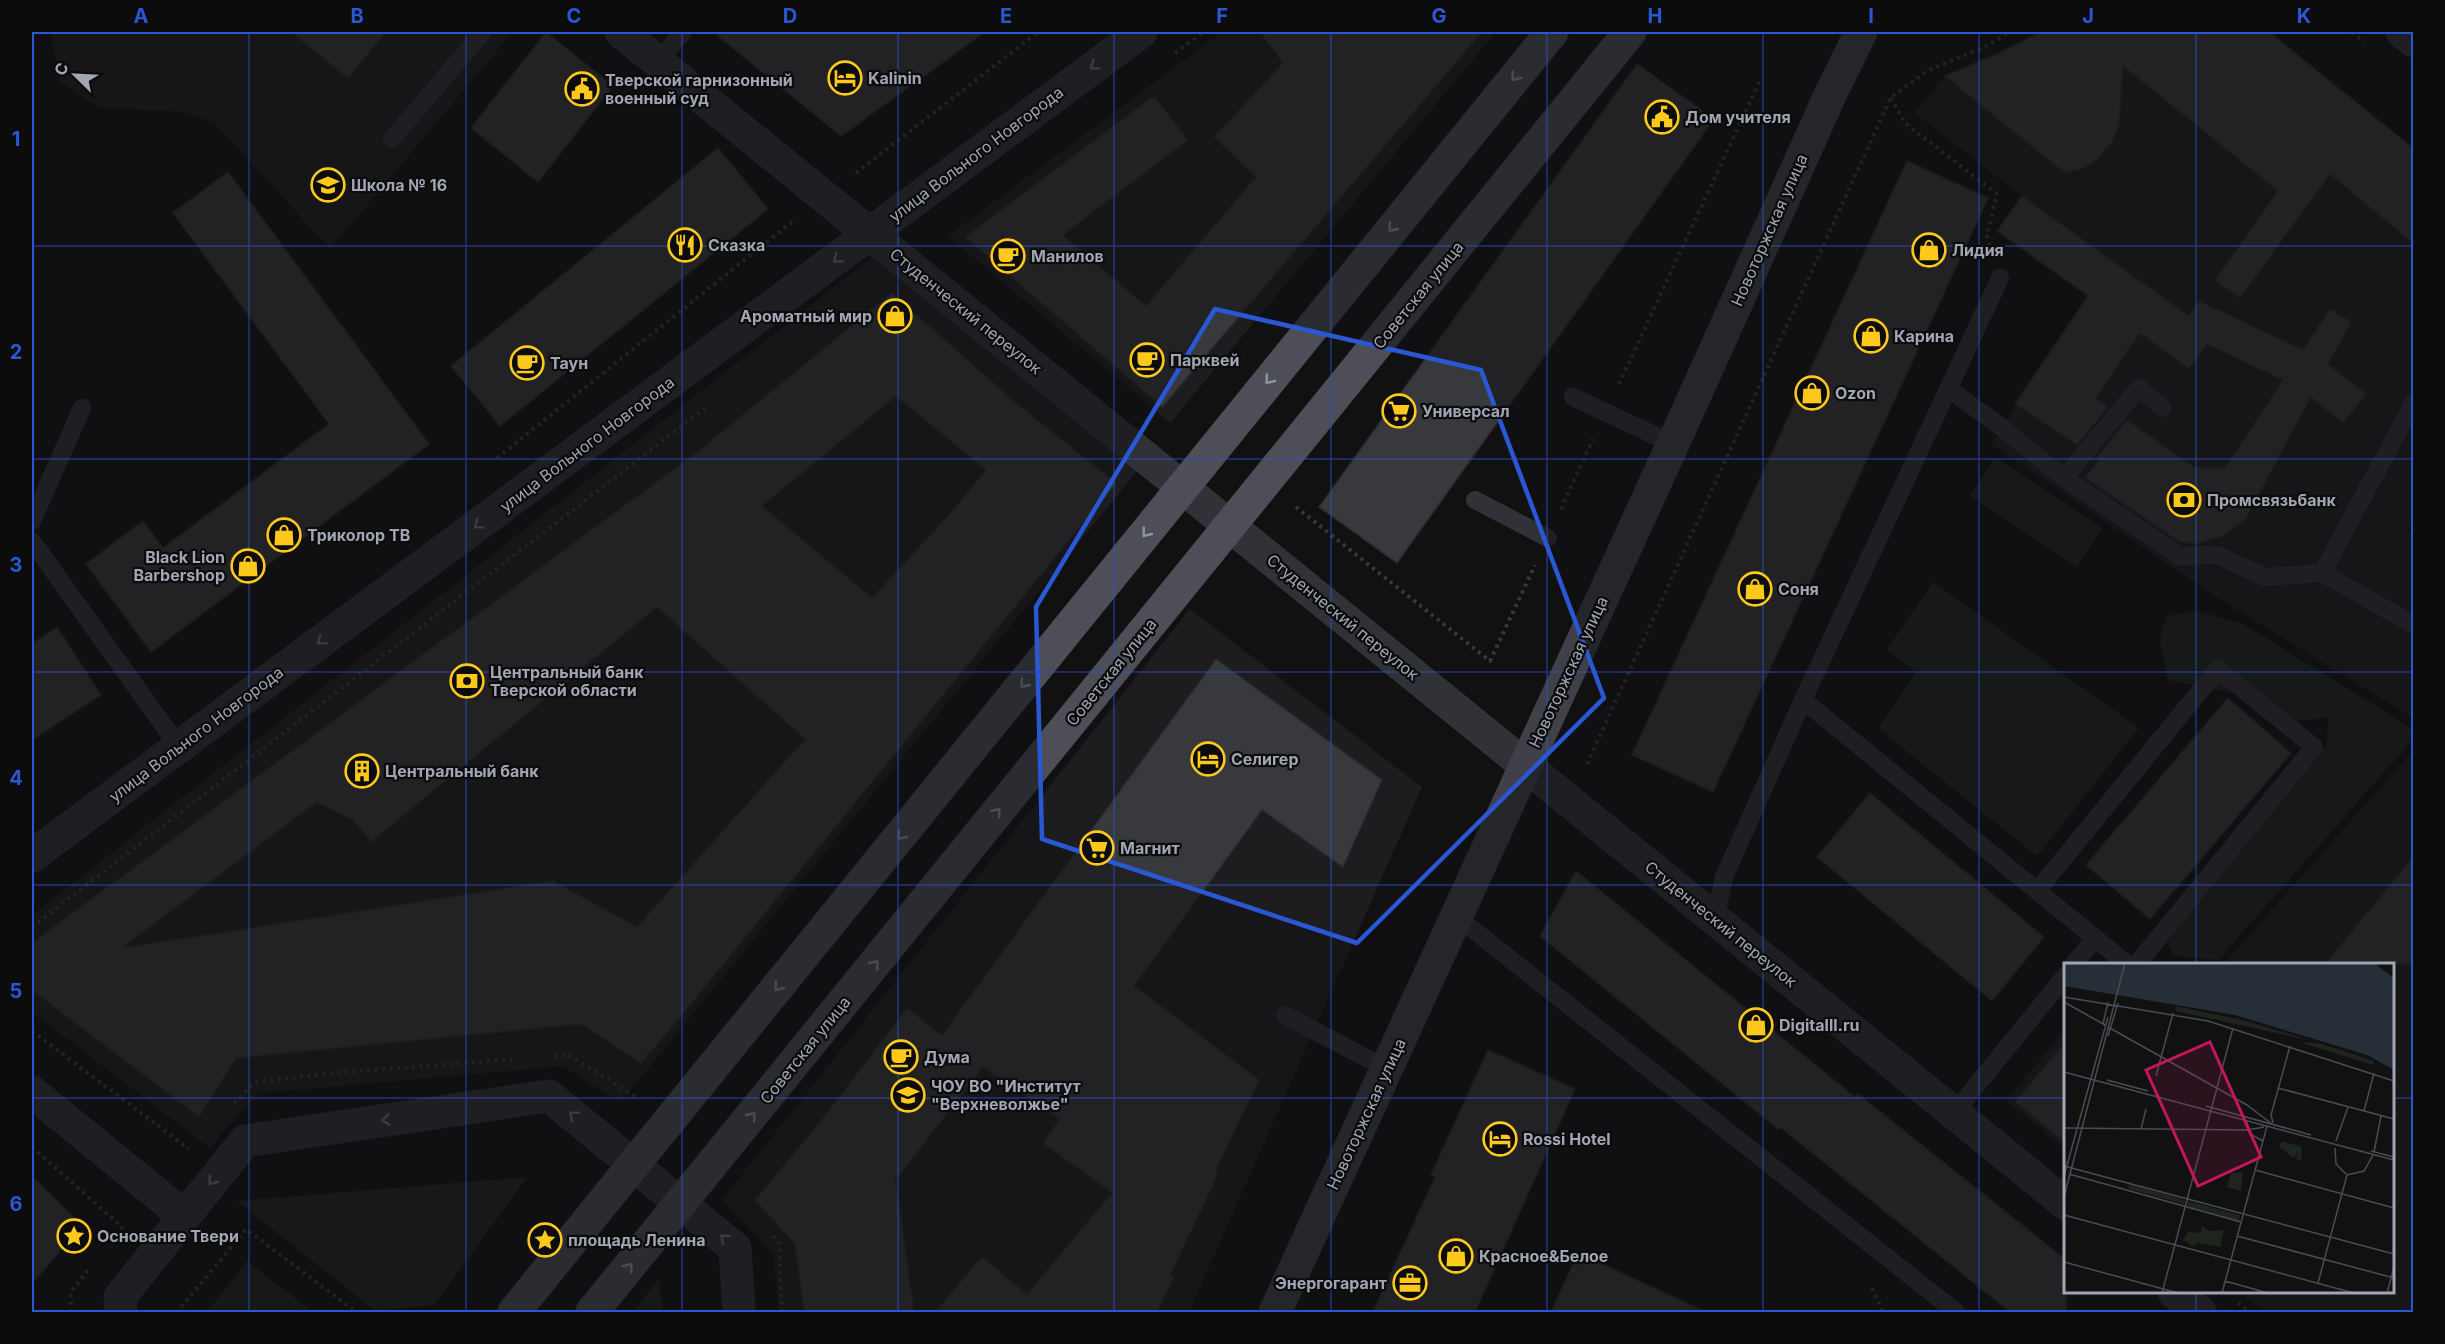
<svg xmlns="http://www.w3.org/2000/svg" width="2445" height="1344" font-family="Inter,sans-serif">
<rect width="100%" height="100%" fill="#111112"/>
<path fill="#1d1d1f" d="M 50,32 L 513,32 L 330,249 L 213,121 L 174,111 L 99,108 L 61,82 Z
M 1222,32 L 1496,32 L 1170,423 L 948,236 Z
M 2041,32 L 2269,32 L 2413,149 L 2414,522 L 2407,530 L 2414,535 L 2413,718 L 2212,594 L 1991,444 L 2087,296 L 1997,231 L 2022,196 L 1915,113 L 1945,76 L 1999,53 Z
M 880,251 L 1143,464 L 620,1103 L 563,1066 L 259,1093 L 220,1135 L 211,1149 L 32,1012 L 32,915 Z
M 1190,609 L 1422,787 L 1189,1312 L 779,1312 L 773,1254 L 722,1200 Z
M 2413,751 L 2413,1312 L 2265,1312 L 2239,1292 L 2392,1292 L 2392,964 L 2224,964 Z
M 2065,1029 L 2065,1149 L 2006,1101 Z"/>
<path fill="#1d251e" d="M 1995,457 L 2102,528 L 2077,567 L 1970,496 Z
M 1933,582 L 2139,728 L 2037,856 L 1878,728 L 1916,673 L 1887,649 Z
M 2197,611 L 2243,624 L 2413,729 L 2413,739 L 2218,960 L 2174,956 L 2167,942 L 2182,915 L 2326,745 L 2329,717 L 2296,721 L 2230,692 L 2168,680 L 2160,641 L 2166,616 Z
M 527,1177 L 434,1305 L 375,1311 L 237,1201 Z
M 247,1261 L 313,1312 L 207,1312 Z
M 659,1279 L 663,1312 L 633,1312 Z"/>
<path fill="#38393d" stroke="#2b2a2f" stroke-width="1.5" fill-rule="evenodd" d="M 291,32 L 386,32 L 348,78 Z
M 546,32 L 613,86 L 538,182 L 471,128 Z
M 713,32 L 985,32 L 841,136 Z
M 1260,32 L 1482,32 L 1162,407 L 965,237 L 1154,96 L 1188,140 L 1063,235 L 1146,306 L 1256,177 L 1214,137 L 1283,63 Z
M 2041,32 L 2269,32 L 2414,149 L 2414,244 L 2330,174 L 2240,298 L 2215,280 L 2278,191 L 2123,66 L 2119,124 L 2111,143 L 2097,159 L 2084,168 L 2065,173 L 1945,76 L 1999,53 Z
M 1637,64 L 1714,119 L 1397,563 L 1319,507 Z
M 718,148 L 768,209 L 500,426 L 451,366 Z
M 1907,161 L 1988,198 L 1713,792 L 1632,755 Z
M 228,172 L 429,444 L 151,652 L 86,564 L 143,521 L 163,548 L 329,424 L 173,213 Z
M 2022,196 L 2189,316 L 2199,301 L 2303,350 L 2330,309 L 2351,322 L 2328,364 L 2366,394 L 2343,423 L 2311,397 L 2245,520 L 2222,536 L 2197,544 L 2180,542 L 2085,478 L 2099,460 L 2096,458 L 2127,420 L 2194,467 L 2225,468 L 2283,380 L 2207,344 L 2189,369 L 2140,333 L 2096,398 L 2108,407 L 2077,445 L 2015,404 L 2088,296 L 1997,231 Z
M 892,293 L 1015,402 L 1116,483 L 673,1026 L 641,1063 L 581,1024 L 236,1058 L 199,1117 L 32,990 L 32,943 L 697,452 ZM 896,396 L 986,470 L 949,515 L 872,598 L 762,506 ZM 657,607 L 805,739 L 637,927 L 553,881 L 122,948 L 317,802 L 353,820 L 371,842 Z
M 57,627 L 101,695 L 32,740 L 32,644 Z
M 1216,659 L 1382,780 L 1343,867 L 1262,810 L 1134,986 L 1259,1080 L 1215,1172 L 1218,1175 L 1170,1275 L 1174,1278 L 1157,1312 L 935,1312 L 982,1257 L 1027,1294 L 1112,1193 L 1043,1143 L 1060,1119 L 983,1067 L 896,1180 L 914,1312 L 804,1312 L 795,1244 L 755,1200 L 820,1122 L 907,1008 L 942,1035 Z
M 2228,698 L 2291,753 L 2150,919 L 2086,865 Z
M 1870,793 L 2044,937 L 1992,1001 L 1817,857 Z
M 2414,856 L 2414,964 L 2325,964 Z
M 1576,871 L 1855,1097 L 1858,1094 L 2066,1260 L 2066,1312 L 2010,1312 L 1780,1127 L 1778,1129 L 1540,936 Z
M 2066,1041 L 2066,1143 L 2015,1102 Z
M 1488,1050 L 1575,1089 L 1475,1312 L 1373,1312 L 1435,1177 L 1431,1175 Z
M 32,1176 L 82,1225 L 32,1284 Z
M 1578,1253 L 1706,1312 L 1551,1312 Z"/>
<g fill="none" stroke-linecap="round" stroke-linejoin="round">
<path stroke="#37393f" stroke-width="4" stroke-dasharray="3 4.5" stroke-linecap="butt" d="M 2352,32 L 2364,42
M 1175,53 L 1204,32
M 1891,98 L 1905,123 L 1997,194 L 1987,236 L 1991,250
M 856,173 L 1038,32
M 1619,384 L 1761,78
M 497,458 L 793,221
M 1296,507 L 1490,661 L 1535,565
M 1561,509 L 1593,439
M 1587,764 L 1891,97 L 1929,70 L 1985,47 L 2009,32
M 32,927 L 705,408
M 32,1031 L 189,1149
M 554,1056 L 569,1055 L 639,1099
M 234,1103 L 255,1082 L 332,1073 L 517,1059
M 32,1147 L 122,1227 L 118,1232
M 773,1236 L 779,1243 L 782,1312
M 1872,1288 L 1883,1312
M 2238,1303 L 2249,1312
M 72,1312 L 70,1293 L 89,1269
M 182,1312 L 179,1310 L 246,1229 L 356,1312"/>
<path stroke="#313238" stroke-width="18" d="M 658,61 L 683,32
M 392,139 L 483,32
M 1949,389 L 2001,427 L 2064,478
M 1573,397 L 1673,444
M 2414,402 L 2322,573 L 2414,625
M 2163,408 L 2139,388 L 2064,478 L 2180,556 L 2217,555 L 2265,577 L 2322,573
M 1475,500 L 1548,538
M 32,521 L 82,408
M 32,541 L 179,747
M 1803,700 L 2095,938 L 2074,964
M 2037,891 L 2218,669 L 2314,747 L 2137,964
M 1456,916 L 1956,1312
M 1715,919 L 1724,877 L 1803,700 L 2000,278
M 2095,938 L 2127,964
M 1285,1015 L 1387,1069
M 1954,1113 L 2066,975"/>
<path stroke="#313238" stroke-width="33" d="M 621,32 L 2066,1204
M 32,1092 L 184,1216
M 2174,1292 L 2200,1312
M 121,1312 L 120,1297 L 245,1141 L 549,1096 L 735,1248 L 739,1312"/>
<path stroke="#313238" stroke-width="33" d="M 2402,32 L 2414,41
M 32,856 L 1141,32"/>
<path stroke="#3f4048" stroke-width="33" d="M 1275,1312 L 1673,444 L 1831,93 L 1861,32"/>
<path stroke="#4d4e57" stroke-width="33" d="M 514,1312 L 1552,32
M 592,1312 L 1630,32"/>
</g>
<defs><path id="oneway-chevron" d="M-2-3.5L2.5 0L-2 3.5" fill="none" stroke-width="1.6" stroke-linecap="round" stroke-linejoin="round" transform="scale(1.5)"/></defs>
<g stroke="#6f717c">
<use href="#oneway-chevron" transform="translate(1094 66) rotate(143)"/>
<use href="#oneway-chevron" transform="translate(837 259) rotate(143)"/>
<use href="#oneway-chevron" transform="translate(478 525) rotate(143)"/>
<use href="#oneway-chevron" transform="translate(321 641) rotate(143)"/>
<use href="#oneway-chevron" transform="translate(573 1115) rotate(-141)"/>
<use href="#oneway-chevron" transform="translate(386 1120) rotate(172)"/>
<use href="#oneway-chevron" transform="translate(212 1181) rotate(129)"/>
<use href="#oneway-chevron" transform="translate(724 1238) rotate(-141)"/>
</g>
<g stroke="#9094a1">
<use href="#oneway-chevron" transform="translate(1515 77) rotate(129)"/>
<use href="#oneway-chevron" transform="translate(1392 228) rotate(129)"/>
<use href="#oneway-chevron" transform="translate(1269 380) rotate(129)"/>
<use href="#oneway-chevron" transform="translate(1146 533) rotate(129)"/>
<use href="#oneway-chevron" transform="translate(1024 684) rotate(129)"/>
<use href="#oneway-chevron" transform="translate(997 812) rotate(-51)"/>
<use href="#oneway-chevron" transform="translate(901 836) rotate(129)"/>
<use href="#oneway-chevron" transform="translate(875 964) rotate(-51)"/>
<use href="#oneway-chevron" transform="translate(778 987) rotate(129)"/>
<use href="#oneway-chevron" transform="translate(752 1116) rotate(-51)"/>
<use href="#oneway-chevron" transform="translate(629 1267) rotate(-51)"/>
</g>
<path d="M0 0H2445V1344H0ZM 1215,309 L 1481,370 L 1604,698 L 1357,943 L 1042,839 L 1036,607 Z" fill="#111112" fill-opacity=".55" fill-rule="evenodd"/>
<path fill="none" stroke="#2a57d4" stroke-width="4.5" stroke-linejoin="round" d="M 1215,309 L 1481,370 L 1604,698 L 1357,943 L 1042,839 L 1036,607 Z"/>
<path fill="none" stroke="#2a57d4" stroke-width="1.5" stroke-opacity="0.55" d="M 249,32 L 249,1312M 466,32 L 466,1312M 682,32 L 682,1312M 898,32 L 898,1312M 1114,32 L 1114,1312M 1331,32 L 1331,1312M 1547,32 L 1547,1312M 1763,32 L 1763,1312M 1979,32 L 1979,1312M 2196,32 L 2196,964M 32,246 L 2414,246M 32,459 L 2414,459M 32,672 L 2414,672M 32,885 L 2414,885M 32,1098 L 2066,1098M 2392,1098 L 2414,1098M 2196,1292 L 2196,1312"/>
<defs>
<g id="hotel-ring" transform="scale(1.725)"><circle r="9.5" fill="#0c0c0d" stroke="#ffc91c" stroke-width="1.5"/><path d="M-6-4.5h1.5V1H6V5H4.5V3h-9V5H-6ZM-4 0a1.8 1.8 0 1 1 3.6 0ZM.5 0V-2.5h3Q6-2.5 6 0Z" fill="#ffc91c"/></g>
<g id="civic-ring" transform="scale(1.725)"><circle r="9.5" fill="#0c0c0d" stroke="#ffc91c" stroke-width="1.5"/><path d="M-.6-6.5H3V-4.5H.6V-3L4-1V1h2V6H-6V1h2V-1L-.6-3ZM-1.2 2.5V6h2.4V2.5Z" fill="#ffc91c"/></g>
<g id="school-ring" transform="scale(1.725)"><circle r="9.5" fill="#0c0c0d" stroke="#ffc91c" stroke-width="1.5"/><path d="M0-5L7-2L0 1L-7-2ZM-4 1L0 2.5L4 1V4Q0 6-4 4Z" fill="#ffc91c"/></g>
<g id="restaurant-ring" transform="scale(1.725)"><circle r="9.5" fill="#0c0c0d" stroke="#ffc91c" stroke-width="1.5"/><path d="M-5-6h1v4h1v-4h1v4h1v-4h1v5L-1.5 .5V6h-2V.5L-5-1ZM5-6V6H3V1.5H1.5Q1.5-4 5-6Z" fill="#ffc91c"/></g>
<g id="shop-ring" transform="scale(1.725)"><circle r="9.5" fill="#0c0c0d" stroke="#ffc91c" stroke-width="1.5"/><path d="M-5-2.5h2.3a2.7 3.5 0 0 1 5.4 0H5L5.5 6h-11ZM-1.5-2.5h3a1.5 2.3 0 0 0-3 0Z" fill="#ffc91c"/></g>
<g id="cafe-ring" transform="scale(1.725)"><circle r="9.5" fill="#0c0c0d" stroke="#ffc91c" stroke-width="1.5"/><path d="M-5.5-4.5H6V0H3Q3 3.5 0 3.5H-2.5Q-5.5 3.5-5.5 0ZM3-3.2v2h1.7v-2ZM-6 4.5H4V6H-6Z" fill="#ffc91c"/></g>
<g id="supermarket-ring" transform="scale(1.725)"><circle r="9.5" fill="#0c0c0d" stroke="#ffc91c" stroke-width="1.5"/><path d="M-6-5.5h2.5l.6 2H6L4.5 2H-2.5L-4.4-4H-6ZM-1.5 3.2a1.3 1.3 0 1 0 .1 0ZM3 3.2a1.3 1.3 0 1 0 .1 0Z" fill="#ffc91c"/></g>
<g id="bank-ring" transform="scale(1.725)"><circle r="9.5" fill="#0c0c0d" stroke="#ffc91c" stroke-width="1.5"/><path d="M-6-4H6V4H-6ZM0-2.3a2.3 2.3 0 1 0 0 4.6a2.3 2.3 0 1 0 0-4.6Z" fill="#ffc91c"/></g>
<g id="building-ring" transform="scale(1.725)"><circle r="9.5" fill="#0c0c0d" stroke="#ffc91c" stroke-width="1.5"/><path d="M-4-6H4V6H1V3H-1V6H-4ZM-2.5-4.3h1.7v1.8h-1.7ZM.8-4.3h1.7v1.8H.8ZM-2.5-1h1.7V.8h-1.7ZM.8-1h1.7V.8H.8Z" fill="#ffc91c"/></g>
<g id="university-ring" transform="scale(1.725)"><circle r="9.5" fill="#0c0c0d" stroke="#ffc91c" stroke-width="1.5"/><path d="M0-5L7-2L0 1L-7-2ZM-4 1L0 2.5L4 1V4Q0 6-4 4Z" fill="#ffc91c"/></g>
<g id="sight-ring" transform="scale(1.725)"><circle r="9.5" fill="#0c0c0d" stroke="#ffc91c" stroke-width="1.5"/><path d="M0-6L1.8-2.2L6-1.7L2.9 1.2L3.7 5.4L0 3.3L-3.7 5.4L-2.9 1.2L-6-1.7L-1.8-2.2Z" fill="#ffc91c"/></g>
<g id="office-ring" transform="scale(1.725)"><circle r="9.5" fill="#0c0c0d" stroke="#ffc91c" stroke-width="1.5"/><path d="M-6-3h4V-5.5h4V-3h4V5H-6ZM-1-4.5V-3h2v-1.5ZM-6 0V1H6V0Z" fill="#ffc91c"/></g>
</defs>
<g fill-rule="evenodd">
<use href="#hotel-ring" x="845" y="78"/>
<use href="#civic-ring" x="582" y="89"/>
<use href="#civic-ring" x="1662" y="117"/>
<use href="#school-ring" x="328" y="185"/>
<use href="#restaurant-ring" x="685" y="245"/>
<use href="#shop-ring" x="1929" y="250"/>
<use href="#cafe-ring" x="1008" y="256"/>
<use href="#shop-ring" x="895" y="316"/>
<use href="#shop-ring" x="1871" y="336"/>
<use href="#cafe-ring" x="1147" y="360"/>
<use href="#cafe-ring" x="527" y="363"/>
<use href="#shop-ring" x="1812" y="393"/>
<use href="#supermarket-ring" x="1399" y="411"/>
<use href="#bank-ring" x="2184" y="500"/>
<use href="#shop-ring" x="284" y="535"/>
<use href="#shop-ring" x="248" y="566"/>
<use href="#shop-ring" x="1755" y="589"/>
<use href="#bank-ring" x="467" y="681"/>
<use href="#hotel-ring" x="1208" y="759"/>
<use href="#building-ring" x="362" y="771"/>
<use href="#supermarket-ring" x="1097" y="848"/>
<use href="#shop-ring" x="1756" y="1025"/>
<use href="#cafe-ring" x="901" y="1057"/>
<use href="#university-ring" x="908" y="1095"/>
<use href="#hotel-ring" x="1500" y="1139"/>
<use href="#sight-ring" x="74" y="1236"/>
<use href="#sight-ring" x="545" y="1240"/>
<use href="#shop-ring" x="1456" y="1256"/>
<use href="#office-ring" x="1410" y="1283"/>
</g>
<g text-anchor="middle" dominant-baseline="central" stroke-width="4.5" stroke-linejoin="round" paint-order="stroke">
<g font-size="16" font-weight="bold" fill="#a1a5b4" stroke="#0c0c0d" text-anchor="start">
<text x="868" y="78">Kalinin</text>
<text x="605" y="80">Тверской гарнизонный<tspan x="605" dy="18">военный суд</tspan></text>
<text x="1685" y="117">Дом учителя</text>
<text x="351" y="185">Школа № 16</text>
<text x="708" y="245">Сказка</text>
<text x="1952" y="250">Лидия</text>
<text x="1031" y="256">Манилов</text>
<text x="872" y="316" text-anchor="end">Ароматный мир</text>
<text x="1894" y="336">Карина</text>
<text x="1170" y="360">Парквей</text>
<text x="550" y="363">Таун</text>
<text x="1835" y="393">Ozon</text>
<text x="1422" y="411">Универсал</text>
<text x="2207" y="500">Промсвязьбанк</text>
<text x="307" y="535">Триколор ТВ</text>
<text x="225" y="557" text-anchor="end">Black Lion<tspan x="225" dy="18">Barbershop</tspan></text>
<text x="1778" y="589">Соня</text>
<text x="490" y="672">Центральный банк<tspan x="490" dy="18">Тверской области</tspan></text>
<text x="1231" y="759">Селигер</text>
<text x="385" y="771">Центральный банк</text>
<text x="1120" y="848">Магнит</text>
<text x="1779" y="1025">Digitalll.ru</text>
<text x="924" y="1057">Дума</text>
<text x="931" y="1086">ЧОУ ВО "Институт<tspan x="931" dy="18">"Верхневолжье"</tspan></text>
<text x="1523" y="1139">Rossi Hotel</text>
<text x="97" y="1236">Основание Твери</text>
<text x="568" y="1240">площадь Ленина</text>
<text x="1479" y="1256">Красное&amp;Белое</text>
<text x="1387" y="1283" text-anchor="end">Энергогарант</text>
</g>
<g font-size="16" fill="#a1a5b4" stroke="#0c0c0d">
<text transform="translate(976 154) rotate(-37)">улица Вольного Новгорода</text>
<text transform="translate(1769 230) rotate(-66)">Новоторжская улица</text>
<text transform="translate(1418 295) rotate(-51)">Советская улица</text>
<text transform="translate(966 311) rotate(39)">Студенческий переулок</text>
<text transform="translate(587 444) rotate(-37)">улица Вольного Новгорода</text>
<text transform="translate(1343 617) rotate(39)">Студенческий переулок</text>
<text transform="translate(1111 672) rotate(-51)">Советская улица</text>
<text transform="translate(1568 672) rotate(-65)">Новоторжская улица</text>
<text transform="translate(196 734) rotate(-37)">улица Вольного Новгорода</text>
<text transform="translate(1721 924) rotate(39)">Студенческий переулок</text>
<text transform="translate(805 1050) rotate(-51)">Советская улица</text>
<text transform="translate(1366 1114) rotate(-65)">Новоторжская улица</text>
</g>
</g>
<g transform="translate(2064 963)">
<rect width="330" height="330" fill="#111112"/>
<path d="M 111,43 L 178,57 L 249,78 L 112,48 ZM 235,79 L 255,80 L 310,98 L 309,102 ZM 218,178 L 238,184 L 237,198 L 232,196 L 234,189 L 230,195 L 215,184 ZM 179,209 L 177,228 L 163,224 L 167,210 ZM 65,221 L 121,237 L 120,241 L 64,226 ZM 124,238 L 176,252 L 175,258 L 123,243 ZM 138,263 L 146,268 L 160,267 L 156,284 L 132,280 L 131,284 L 119,277 L 124,269 L 137,270 Z" fill="#1d251e"/>
<path d="M 0,0 L 310,0 L 330,15 L 330,107 L 303,92 L 171,52 L 0,23 Z" fill="#262e37"/>
<path fill="none" stroke="#4b4c53" stroke-width="1.5" d="M 0,34 L 144,58 L 330,118M 0,39 L 41,62M 39,61 L 44,39M 44,64 L 183,142 L 208,161M 44,73 L 54,40M 0,109 L 330,197M 92,113 L 109,50M 43,117 L 84,128M 214,125 L 330,156M 142,143 L 247,172M 300,148 L 310,110M 182,157 L 186,171 L 199,178M 209,160 L 207,152 L 226,83M 0,165 L 183,167 L 200,164M 77,166 L 82,146M 272,178 L 284,144M 271,185 L 272,201 L 283,212 L 300,208 L 309,192M 307,188 L 330,194M 310,189 L 317,153M 0,203 L 330,291M 191,207 L 330,245M 5,211 L 177,259M 0,213 L 44,54M 0,234 L 61,0M 0,252 L 290,330M 173,273 L 330,315M 0,299 L 114,330M 161,318 L 204,330M 254,320 L 283,212M 98,330 L 169,65M 158,330 L 203,163M 323,330 L 330,304"/>
<path fill="#c2185b" fill-opacity="0.15" stroke="#c2185b" stroke-width="3" d="M 146,79 L 197,194 L 134,223 L 82,107 Z"/>
<rect width="330" height="330" fill="none" stroke="#a1a5b4" stroke-width="3"/>
</g>
<rect width="2445" height="1344" fill="none" stroke="#0c0c0d" stroke-width="66"/>
<g transform="translate(75 75) rotate(294)" stroke="#0c0c0d" stroke-width="4.5" paint-order="stroke">
<path d="M0-4.5L10 22L0 15L-10 22Z" fill="#a1a5b4"/>
<text y="-9" font-size="16" font-weight="bold" text-anchor="middle" fill="#a1a5b4">С</text>
</g>
<rect x="33" y="33" width="2379" height="1278" fill="none" stroke="#2a57d4" stroke-width="2"/>
<g font-size="20" text-anchor="middle" font-weight="bold" fill="#2a57d4">
<text x="141" y="23">A</text>
<text x="357" y="23">B</text>
<text x="574" y="23">C</text>
<text x="790" y="23">D</text>
<text x="1006" y="23">E</text>
<text x="1222" y="23">F</text>
<text x="1439" y="23">G</text>
<text x="1655" y="23">H</text>
<text x="1871" y="23">I</text>
<text x="2088" y="23">J</text>
<text x="2304" y="23">K</text>
<text x="16" y="146">1</text>
<text x="16" y="359">2</text>
<text x="16" y="572">3</text>
<text x="16" y="785">4</text>
<text x="16" y="998">5</text>
<text x="16" y="1211">6</text>
</g>
</svg>
